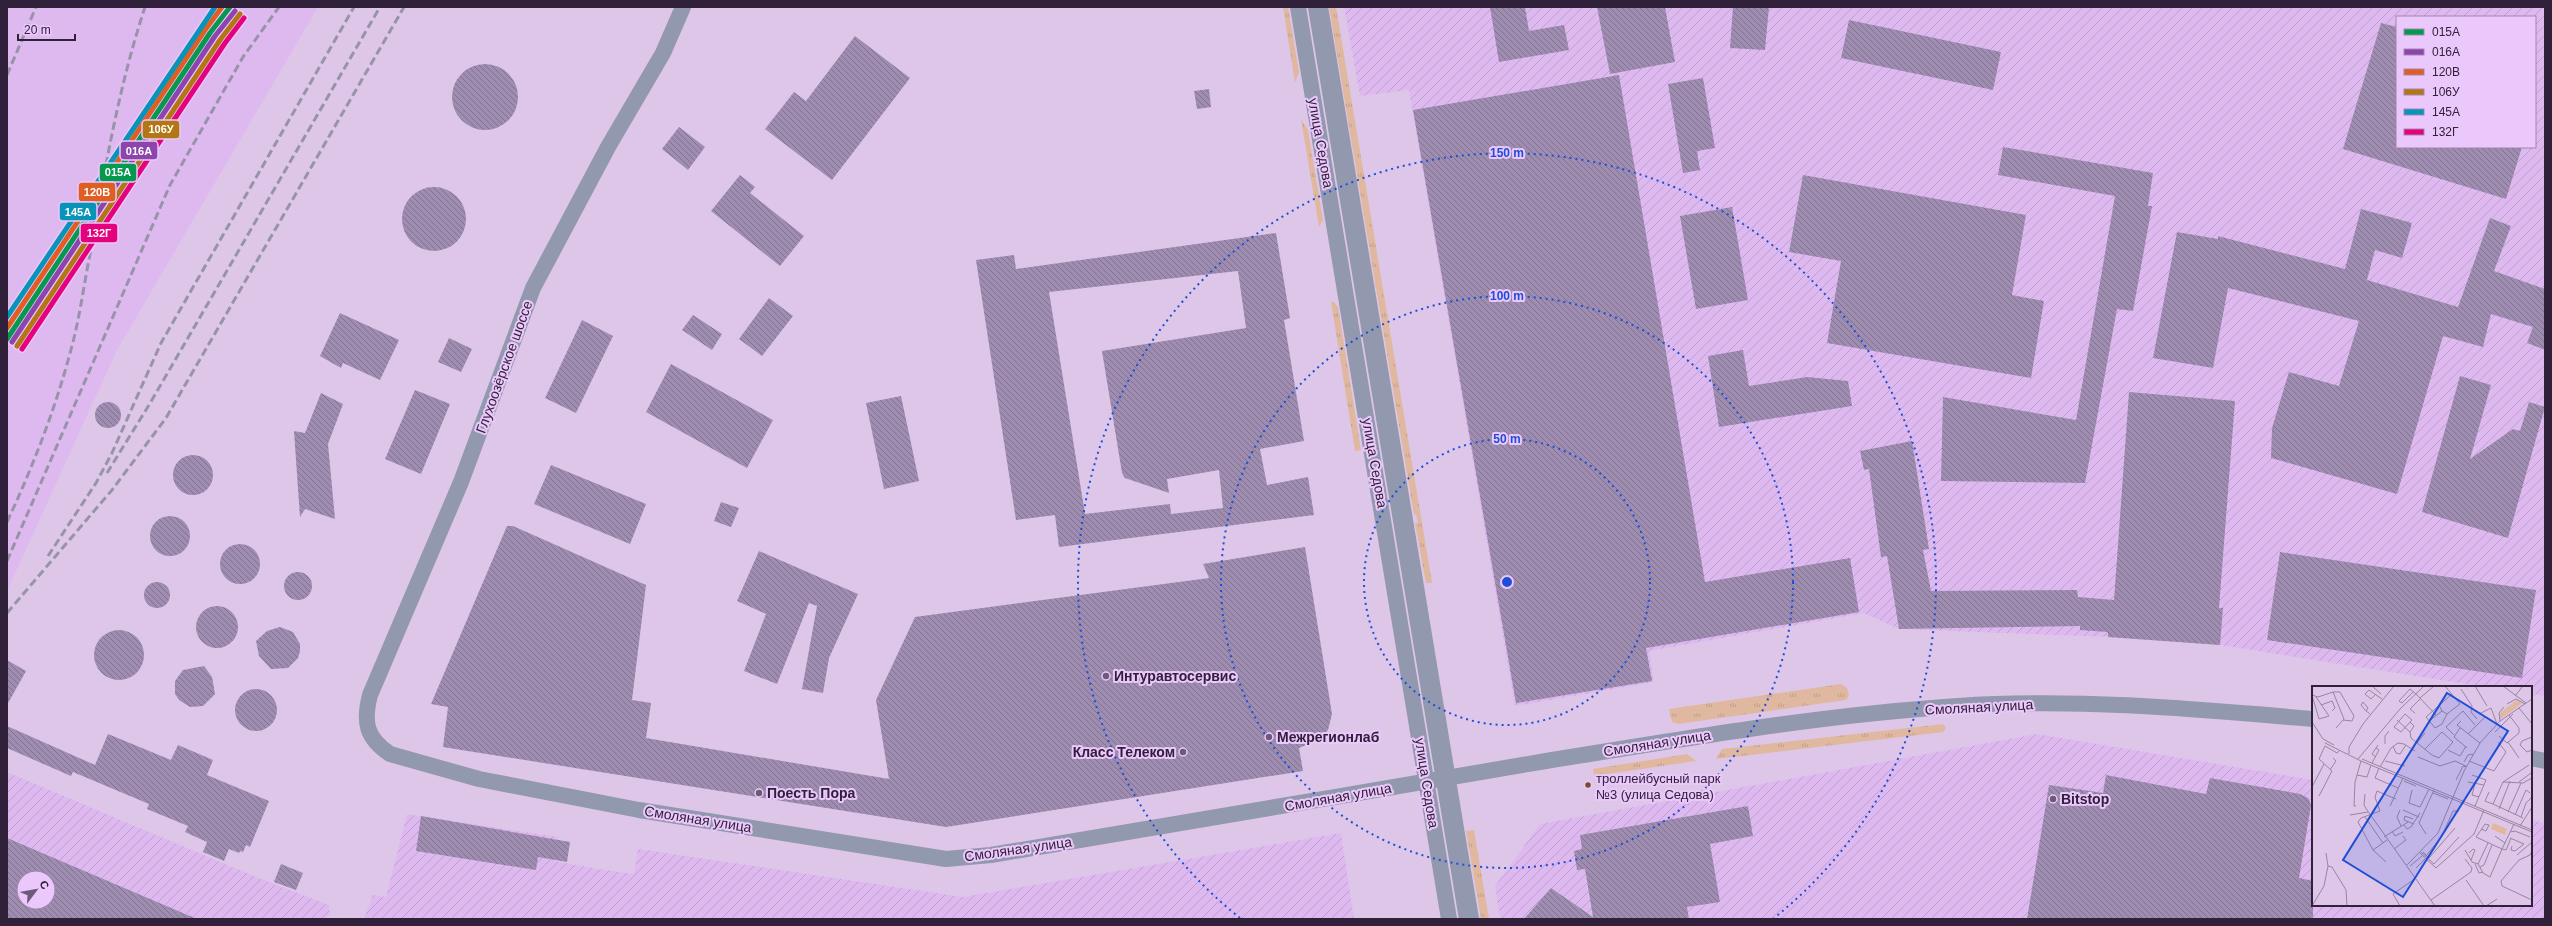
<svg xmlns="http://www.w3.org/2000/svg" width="2552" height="926" font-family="Arial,sans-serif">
<defs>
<pattern id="industrial-furrows" width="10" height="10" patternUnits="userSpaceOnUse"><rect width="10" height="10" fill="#deb9f0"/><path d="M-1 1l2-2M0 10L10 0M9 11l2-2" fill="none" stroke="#bf9fcf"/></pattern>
<pattern id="grass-tufts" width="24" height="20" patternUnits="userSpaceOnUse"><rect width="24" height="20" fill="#e0b89f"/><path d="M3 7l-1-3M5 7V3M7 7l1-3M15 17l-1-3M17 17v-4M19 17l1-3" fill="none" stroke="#c19e8a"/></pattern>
<pattern id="building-back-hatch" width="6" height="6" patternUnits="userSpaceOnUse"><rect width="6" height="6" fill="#9e8db0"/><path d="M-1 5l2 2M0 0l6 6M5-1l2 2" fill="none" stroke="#817390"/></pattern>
</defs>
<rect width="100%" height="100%" fill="#dec6e9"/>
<path fill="#deb9f0" d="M 7,7 L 318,7 L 117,350 L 7,591 Z"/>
<path fill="url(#industrial-furrows)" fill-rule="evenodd" d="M 1344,7 L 2545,7 L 2545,696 L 2531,694 L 2531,687 L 2485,687 L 2220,645 L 2108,637 L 1899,629 L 1864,613 L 1649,651 L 1654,682 L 1515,706 L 1409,90 L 1360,96 ZM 2397,17 L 2535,17 L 2535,147 L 2397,147 Z
M 2037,734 L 2313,780 L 2313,905 L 2531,905 L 2531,820 L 2545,823 L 2545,919 L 1500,919 L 1495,886 L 1540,824 Z
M 7,772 L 256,877 L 329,905 L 330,916 L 318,919 L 7,919 ZM 24,878 L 48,878 L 48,902 L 24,902 Z
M 407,814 L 558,837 L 554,861 L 599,869 L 634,874 L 638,849 L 963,897 L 1341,833 L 1354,919 L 364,919 L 373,895 L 386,897 Z"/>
<path fill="url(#grass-tufts)" d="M 1283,7 L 1288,7 L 1299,72 L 1295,83 Z
M 1329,7 L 1336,7 L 1432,583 L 1426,583 L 1415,523 L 1418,523 L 1416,514 L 1414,515 Z
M 1301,119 L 1308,130 L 1323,220 L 1319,227 Z
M 1331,302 L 1334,302 L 1338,307 L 1361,450 L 1355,451 Z
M 1841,684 L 1847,688 L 1849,696 L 1846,700 L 1678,724 L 1672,722 L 1669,709 Z
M 1943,724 L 1946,728 L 1943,732 L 1716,759 L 1722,749 Z
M 1687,754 L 1696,761 L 1594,776 L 1593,769 Z
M 1474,830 L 1489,919 L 1481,919 L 1466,831 Z"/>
<path fill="url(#building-back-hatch)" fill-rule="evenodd" d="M 1490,7 L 1525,7 L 1529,31 L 1564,25 L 1569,50 L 1499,62 Z
M 1597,7 L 1665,7 L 1675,62 L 1610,74 Z
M 1733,7 L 1769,7 L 1765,50 L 1730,48 Z
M 1849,20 L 2001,52 L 1993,90 L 1841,58 Z
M 2381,23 L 2397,27 L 2397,147 L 2522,147 L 2506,199 L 2343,149 Z
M 855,36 L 910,78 L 832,180 L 765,129 L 794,92 L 806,101 Z
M452 97a33 33 0 1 1 66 0a33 33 0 1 1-66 0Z
M 1619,75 L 1705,582 L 1850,558 L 1859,612 L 1646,648 L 1652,681 L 1516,703 L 1413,110 Z
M 1703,78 L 1715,148 L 1697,151 L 1700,170 L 1683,173 L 1668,84 Z
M 1209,89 L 1211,107 L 1197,109 L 1194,91 Z
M 679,127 L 705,147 L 688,170 L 662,149 Z
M 2003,147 L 2153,173 L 2148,206 L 2152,206 L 2133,311 L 2117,309 L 2085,483 L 1941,481 L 1943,397 L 2076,420 L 2115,196 L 1998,175 Z
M 740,175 L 755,187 L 750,193 L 804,236 L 780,266 L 711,211 Z
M 1803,175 L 2026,215 L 2012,295 L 2044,301 L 2031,378 L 1827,343 L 1841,261 L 1789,252 Z
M402 219a32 32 0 1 1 64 0a32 32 0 1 1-64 0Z
M 1732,207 L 1748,300 L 1696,309 L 1680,216 Z
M 2361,209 L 2412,223 L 2402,258 L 2375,250 L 2367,280 L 2458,307 L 2490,218 L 2511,226 L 2494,271 L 2545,289 L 2545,350 L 2527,343 L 2533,327 L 2491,314 L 2483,347 L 2443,336 L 2397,494 L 2271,458 L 2272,428 L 2289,372 L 2339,386 L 2359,321 L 2228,288 L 2213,368 L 2153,358 L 2177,232 L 2218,239 L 2218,236 L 2345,269 Z
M 1276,233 L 1290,318 L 1284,320 L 1304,441 L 1260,449 L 1267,485 L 1308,477 L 1314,515 L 1059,547 L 1055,515 L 1016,520 L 976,260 L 1014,255 L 1016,269 ZM 1238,271 L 1246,328 L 1102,351 L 1122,473 L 1125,478 L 1169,493 L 1167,479 L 1219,470 L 1223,508 L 1171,514 L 1170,504 L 1085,514 L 1049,292 Z
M 769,298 L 793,316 L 762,356 L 739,339 Z
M 340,313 L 399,340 L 380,380 L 343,363 L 341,368 L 320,356 Z
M 693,315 L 722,334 L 712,350 L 682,330 Z
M 582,320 L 613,336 L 576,413 L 545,398 Z
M 449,338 L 472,349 L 461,372 L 438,362 Z
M 1743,350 L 1749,386 L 1807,377 L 1848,381 L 1852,406 L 1719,427 L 1708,356 Z
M 671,364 L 773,420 L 747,468 L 646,412 Z
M 2460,376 L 2491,385 L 2470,459 L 2513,429 L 2520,431 L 2529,402 L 2545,407 L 2508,538 L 2422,512 Z
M 415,390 L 450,404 L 421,474 L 385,459 Z
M 2129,392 L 2235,401 L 2219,608 L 2223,608 L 2220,645 L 2108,637 L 2108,632 L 2080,630 L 2080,626 L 1899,629 L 1887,556 L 1881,557 L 1869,469 L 1864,470 L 1860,451 L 1912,441 L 1929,549 L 1923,550 L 1931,591 L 2077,590 L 2078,597 L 2114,600 Z
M 321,393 L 343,404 L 328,444 L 335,519 L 305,509 L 300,517 L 294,431 L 305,433 Z
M 901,396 L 919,481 L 884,489 L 866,403 Z
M95 415a13 13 0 1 1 26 0a13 13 0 1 1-26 0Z
M173 475a20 20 0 1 1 40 0a20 20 0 1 1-40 0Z
M 551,465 L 646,504 L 630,544 L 534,504 Z
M 721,502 L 739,508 L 731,527 L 714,521 Z
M150 536a20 20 0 1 1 40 0a20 20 0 1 1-40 0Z
M 507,526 L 513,526 L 646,585 L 632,700 L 651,703 L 646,738 L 889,779 L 876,700 L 915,617 L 1209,578 L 1203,564 L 1305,547 L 1332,714 L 1328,730 L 1318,740 L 1299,748 L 1303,771 L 946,827 L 443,747 L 448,707 L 431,704 Z
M220 564a20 20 0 1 1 40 0a20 20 0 1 1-40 0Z
M 759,551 L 858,594 L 829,658 L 823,693 L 802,689 L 817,606 L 809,603 L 777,684 L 744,671 L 766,614 L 737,601 Z
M 2280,552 L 2536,590 L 2522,678 L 2267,640 Z
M284 586a14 14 0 1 1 28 0a14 14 0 1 1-28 0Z
M144 595a13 13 0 1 1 26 0a13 13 0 1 1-26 0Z
M196 627a21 21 0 1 1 42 0a21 21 0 1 1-42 0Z
M 280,627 L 293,632 L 300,644 L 300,651 L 298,658 L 288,668 L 271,669 L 259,656 L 256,641 L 267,631 Z
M94 655a25 25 0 1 1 50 0a25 25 0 1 1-50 0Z
M 7,660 L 26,671 L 7,705 Z
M 204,666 L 212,677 L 215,694 L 203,706 L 190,707 L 179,700 L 175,694 L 175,681 L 183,670 Z
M235 710a21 21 0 1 1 42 0a21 21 0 1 1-42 0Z
M 7,726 L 95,765 L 108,734 L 171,760 L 178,745 L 213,760 L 207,775 L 269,801 L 250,847 L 246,845 L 243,852 L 240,851 L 239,853 L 229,849 L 224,861 L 203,852 L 207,842 L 185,832 L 188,826 L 147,809 L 149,804 L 73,772 L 71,776 L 7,748 Z
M 2106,775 L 2206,794 L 2210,778 L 2300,794 L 2308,798 L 2311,805 L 2299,878 L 2313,881 L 2313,919 L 2027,919 L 2049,785 L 2103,793 Z
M 1748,806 L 1753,836 L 1710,844 L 1720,902 L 1687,907 L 1689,919 L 1524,919 L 1551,888 L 1593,917 L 1585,869 L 1577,870 L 1574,851 L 1582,849 L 1580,835 Z
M 421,816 L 570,842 L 567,862 L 538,857 L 536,870 L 416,851 Z
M 7,838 L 197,919 L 7,919 ZM 24,878 L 48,878 L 48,902 L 24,902 Z
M 281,864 L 303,873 L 296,890 L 274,882 Z"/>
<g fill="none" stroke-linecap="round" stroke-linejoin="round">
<path stroke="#9298ad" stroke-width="16" d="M 683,7 L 663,53 L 608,147 L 533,288 L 461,482 L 370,695 C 363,722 366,738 390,754 L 479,779 L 639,810 L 946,859 L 991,855 C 1176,825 1361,792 1546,761 C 1683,739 1820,715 1958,706 C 2076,698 2195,709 2313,719
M 1298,7 L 1449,919
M 2531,758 L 2545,761"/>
<path stroke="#9298ad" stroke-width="20" d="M 1318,7 L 1469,919"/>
<path stroke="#9793a9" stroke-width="3" stroke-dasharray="8 4" stroke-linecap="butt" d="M 7,75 L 36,7
M 107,473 L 149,405 L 380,7
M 7,522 C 35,462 58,402 74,338 C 81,309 85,278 91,249 C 105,167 119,86 145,7
M 48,556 L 96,483 L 112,453 L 161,343 L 354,7
M 7,561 L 170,185 L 243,57 L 279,7
M 7,613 L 112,490 L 166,418 L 404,7"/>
<g stroke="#ebc8fc" stroke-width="8">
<path id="rail-1" d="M 7,339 L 210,33 L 230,7"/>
</g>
<g stroke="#ebc8fc" stroke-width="8">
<path id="rail-2" d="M 12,342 L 215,36 L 235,11"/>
</g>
<g stroke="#ebc8fc" stroke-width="8">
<path id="rail-3" d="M 7,328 L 205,30 L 222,7"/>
</g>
<g stroke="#ebc8fc" stroke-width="8">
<path id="rail-4" d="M 17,346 L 220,40 L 240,14"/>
</g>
<g stroke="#ebc8fc" stroke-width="8">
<path id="rail-5" d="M 7,317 L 215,7"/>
</g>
<g stroke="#ebc8fc" stroke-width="8">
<path id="rail-6" d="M 22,349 L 225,43 L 244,18"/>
</g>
<use href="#rail-1" stroke="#05994f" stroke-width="5"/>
<use href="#rail-2" stroke="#8e44ad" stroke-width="5"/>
<use href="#rail-3" stroke="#df5e24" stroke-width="5"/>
<use href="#rail-4" stroke="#b27714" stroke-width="5"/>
<use href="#rail-5" stroke="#0794b8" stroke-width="5"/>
<use href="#rail-6" stroke="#e5007d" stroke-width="5"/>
</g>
<g fill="none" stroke="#1d4ed8" stroke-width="2" stroke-dasharray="2 4">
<circle cx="1507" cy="582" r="143"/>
<circle cx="1507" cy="582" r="286"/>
<path d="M1240 918A429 429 0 1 1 1774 918"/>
</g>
<g fill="#6e5a77" stroke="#ebc8fc" stroke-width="1.5">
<circle cx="1106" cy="676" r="4"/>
<circle cx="1269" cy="737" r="4"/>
<circle cx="1183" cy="752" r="4"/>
<circle cx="759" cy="793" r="4"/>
<circle cx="2053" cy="799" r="4"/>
</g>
<circle fill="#7a4b2a" stroke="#ebc8fc" stroke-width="1.5" cx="1588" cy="785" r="3.5"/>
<g text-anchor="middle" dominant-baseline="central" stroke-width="4" stroke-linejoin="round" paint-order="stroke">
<g font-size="13" fill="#312039" stroke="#ebc8fc" text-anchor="start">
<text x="1596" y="778">троллейбусный парк<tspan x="1596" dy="16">№3 (улица Седова)</tspan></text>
</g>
<g font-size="14" fill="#312039" stroke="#ebc8fc">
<text transform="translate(1321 143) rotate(80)">улица Седова</text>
<text transform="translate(504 367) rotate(-70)">Глухоозёрское шоссе</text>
<text transform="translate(1375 463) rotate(80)">улица Седова</text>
<text transform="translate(1979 707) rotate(-3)">Смоляная улица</text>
<text transform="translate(1657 743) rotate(-9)">Смоляная улица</text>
<text transform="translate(1427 783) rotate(81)">улица Седова</text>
<text transform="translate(1338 797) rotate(-10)">Смоляная улица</text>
<text transform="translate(698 819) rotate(9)">Смоляная улица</text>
<text transform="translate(1018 849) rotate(-8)">Смоляная улица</text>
</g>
<g font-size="14" font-weight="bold" fill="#312039" stroke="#ebc8fc" text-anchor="start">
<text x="1114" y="676">Интуравтосервис</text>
<text x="1277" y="737">Межрегионлаб</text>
<text x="1175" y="752" text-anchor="end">Класс Телеком</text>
<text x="767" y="793">Поесть Пора</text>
<text x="2061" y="799">Bitstop</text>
</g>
</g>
<g transform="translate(2312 686)">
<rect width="220" height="220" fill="#dec6e9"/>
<path d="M 205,14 L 210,17 L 201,23 L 210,18 L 188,33 L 188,27 Z" fill="#e0b89f"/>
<path d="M 181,137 L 195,143 L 193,149 L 179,143 Z" fill="#e0b89f"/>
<path fill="none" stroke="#9984a3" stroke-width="1" d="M 60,0 L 69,8M 163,0 L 175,20M 191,0 L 214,17M 149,3 L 160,20 L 159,26 L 165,33M 21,6 L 28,6 L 42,30 L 40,35 L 31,34M 101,6 L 90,17 L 87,15 L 98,3 L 104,8 L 124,29M 0,9 L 6,11 L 21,6 L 32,33 L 24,42M 0,9 L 7,33 L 17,30 L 4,11M 63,9 L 59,13 L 53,8 L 57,4 L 70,13M 203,10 L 211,0M 108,12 L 122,0M 195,18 L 204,13 L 213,18M 9,19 L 20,15 L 23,22 L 20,25M 127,19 L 130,25 L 135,28 L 148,18 L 133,0M 207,22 L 220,38M 54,25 L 56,22 L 51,16 L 49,19 L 53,24 L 58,28M 103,27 L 98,23 L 108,13M 93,28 L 100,34 L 89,46 L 82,41 ZM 135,28 L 130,38 L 123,42 L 114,31 L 140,8M 167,28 L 179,22 L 185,38M 85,34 L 98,46 L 99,52 L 120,69 L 127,72 L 141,56 L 130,46 L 113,63M 117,35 L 130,25M 149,35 L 145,39 L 168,57M 188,35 L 187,27 L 192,21M 0,36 L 11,53 L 22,59M 148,42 L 142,51 L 155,62M 98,46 L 102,40 L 98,36M 183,46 L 201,28M 156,48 L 173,31 L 180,35M 142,49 L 134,41 L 151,25 L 163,39M 187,50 L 195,57 L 207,47 L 207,42 L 197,29M 220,51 L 210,55 L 208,59 L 215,66 L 220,64M 196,56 L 207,72M 13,57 L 49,75 L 220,146M 105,57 L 113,47M 73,58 L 73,50 L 77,45M 13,60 L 25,67 L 28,64M 81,60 L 84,67 L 88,68 L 94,59M 136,64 L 148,70 L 154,60M 37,68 L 37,61 L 51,38 L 82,0M 64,71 L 60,68 L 66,59M 106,71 L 128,80 L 143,75 L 154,80M 46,73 L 88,23 L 112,0M 50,73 L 220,144M 73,75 L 93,80M 157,75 L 182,85 L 194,66 L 186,56M 152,76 L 156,69 L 161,68M 60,77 L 67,64 L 64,62M 68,81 L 79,62 L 86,57 L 92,58 L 103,65M 67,82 L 63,92 L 86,102M 18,84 L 24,75 L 21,72M 45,89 L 55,91 L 59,79M 160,89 L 174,94 L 163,120M 144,94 L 151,80 L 154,81M 92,95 L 104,100M 156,96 L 172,99M 191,96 L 217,79M 207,96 L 219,87M 163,98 L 160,109 L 167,111M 0,101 L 12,78M 100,104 L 97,117 L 108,121 L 117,103M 177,106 L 173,115 L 181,118 L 191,96 L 211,97 L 220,92M 121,107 L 136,113M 53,108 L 52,119 L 55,124 L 123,220M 7,110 L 20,85 L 7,73 L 13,60M 181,118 L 211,132M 44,120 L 42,120 L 43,96 L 49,75M 78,120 L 91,92M 187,123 L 198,95M 88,124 L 85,131 L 89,140M 91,124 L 107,131M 196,126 L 209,97M 38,129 L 56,126M 203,129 L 214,104 L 218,107M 53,131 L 71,157M 209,131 L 214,117 L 220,111M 101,133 L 93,130 L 92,134 L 102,138M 92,139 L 95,143 L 99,141 L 108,127M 208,140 L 220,121M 169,143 L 174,145 L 177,139 L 173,138 L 169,144 L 164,151 L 190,163 L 202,138M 80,145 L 83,150 L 91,146M 198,146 L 203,145 L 218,151M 114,148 L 107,137 L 122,104M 183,150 L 193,157M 72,151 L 96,136M 198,152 L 212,158 L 203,165 L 199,164 L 200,160M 75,154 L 61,164 L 46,136 L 49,132 L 68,125 L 63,111 L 65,105 L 84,113M 176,157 L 166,178 L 171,187 L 178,191 L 190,163 L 194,164 L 199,152M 82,163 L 94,154 L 91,150M 61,164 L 74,176M 153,164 L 160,176 L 166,178M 220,165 L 218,169 L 207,174 L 189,195 L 190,200 L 220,214M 109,166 L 122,178 L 147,151M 111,166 L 117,172 L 143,142M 108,167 L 124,182 L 162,148 L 172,124M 157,167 L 161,163 L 163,164 L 159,174M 205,169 L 220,156M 114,170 L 130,150 L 141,125 L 147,125M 163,178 L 167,187 L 171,186M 95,179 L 126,147 L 152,85 L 168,57 L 188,35 L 220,13M 16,180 L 20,181 L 34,204 L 35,220M 98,180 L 110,170M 168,181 L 172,179 L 180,159M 104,182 L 113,173M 154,194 L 172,220M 119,214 L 159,186 L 160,182 L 153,173M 0,220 L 12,200 L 16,180 L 14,167M 88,220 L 81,208 L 104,192M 174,220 L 185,213"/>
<path fill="#1d4ed8" fill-opacity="0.15" stroke="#1d4ed8" stroke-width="2" d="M 135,7 L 196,45 L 91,211 L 31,174 Z"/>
<rect width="220" height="220" fill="none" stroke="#312039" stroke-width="2"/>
</g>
<circle cx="1507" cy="582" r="6" fill="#1d4ed8" stroke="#ebc8fc" stroke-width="2"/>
<g font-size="12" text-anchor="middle" font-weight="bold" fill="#1d4ed8" stroke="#ebc8fc" stroke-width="4" stroke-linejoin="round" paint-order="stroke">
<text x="1507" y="157">150 m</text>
<text x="1507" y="300">100 m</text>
<text x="1507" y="443">50 m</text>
</g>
<g stroke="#ebc8fc" stroke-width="1.5">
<rect x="142" y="120" width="38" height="19" rx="4" fill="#b27714"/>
<rect x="120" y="141" width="38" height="19" rx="4" fill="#8e44ad"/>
<rect x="99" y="163" width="38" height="19" rx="4" fill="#05994f"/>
<rect x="78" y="182" width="38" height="20" rx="4" fill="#df5e24"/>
<rect x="59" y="202" width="38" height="19" rx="4" fill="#0794b8"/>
<rect x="80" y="223" width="38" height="20" rx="4" fill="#e5007d"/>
</g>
<g font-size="11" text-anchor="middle" font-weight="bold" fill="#fff">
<text x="161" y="133">106У</text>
<text x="139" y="155">016А</text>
<text x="118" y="176">015А</text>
<text x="97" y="196">120В</text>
<text x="78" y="216">145А</text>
<text x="99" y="237">132Г</text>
</g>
<rect width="2552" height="926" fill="none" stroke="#312039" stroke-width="16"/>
<rect x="2396" y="16" width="140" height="132" fill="#ebc8fc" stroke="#a185ae"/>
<rect x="2404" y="29" width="20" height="6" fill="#05994f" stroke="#a185ae"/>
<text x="2432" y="36" font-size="12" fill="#312039">015А</text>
<rect x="2404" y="49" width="20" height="6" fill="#8e44ad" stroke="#a185ae"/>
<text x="2432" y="56" font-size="12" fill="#312039">016А</text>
<rect x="2404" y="69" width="20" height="6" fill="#df5e24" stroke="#a185ae"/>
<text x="2432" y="76" font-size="12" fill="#312039">120В</text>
<rect x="2404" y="89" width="20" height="6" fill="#b27714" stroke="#a185ae"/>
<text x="2432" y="96" font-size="12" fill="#312039">106У</text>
<rect x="2404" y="109" width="20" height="6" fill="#0794b8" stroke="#a185ae"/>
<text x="2432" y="116" font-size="12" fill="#312039">145А</text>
<rect x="2404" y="129" width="20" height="6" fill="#e5007d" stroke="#a185ae"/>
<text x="2432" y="136" font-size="12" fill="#312039">132Г</text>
<g transform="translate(36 890) rotate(58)"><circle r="19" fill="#ebc8fc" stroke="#a185ae"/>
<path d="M0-3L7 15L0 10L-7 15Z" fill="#6e5a77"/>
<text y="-6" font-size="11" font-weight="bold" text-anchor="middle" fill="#312039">С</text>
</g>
<path d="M18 34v6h57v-6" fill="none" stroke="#312039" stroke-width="2"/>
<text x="24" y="34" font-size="12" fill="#312039" stroke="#ebc8fc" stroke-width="3" paint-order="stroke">20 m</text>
</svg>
